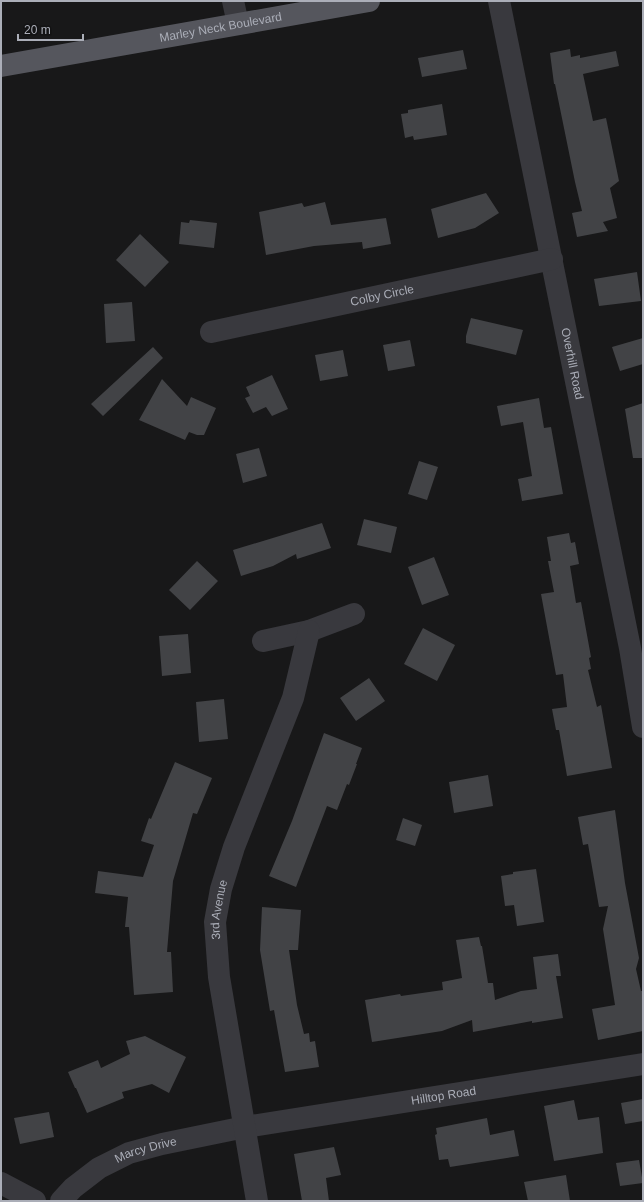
<svg xmlns="http://www.w3.org/2000/svg" width="644" height="1202" font-family="Arial,sans-serif">
<rect width="100%" height="100%" fill="#181819"/>
<path fill="#424346" d="M 570,49 L 571,57 L 580,55 L 580,58 L 616,51 L 619,66 L 583,74 L 593,121 L 606,118 L 619,181 L 610,188 L 617,218 L 603,222 L 608,231 L 577,237 L 572,213 L 582,211 L 575,182 L 555,84 L 554,84 L 550,53 Z
M 463,50 L 467,69 L 422,77 L 418,58 Z
M 442,104 L 447,135 L 414,140 L 413,136 L 405,138 L 401,114 L 408,113 L 408,110 Z
M 486,193 L 499,213 L 475,228 L 438,238 L 431,209 Z
M 325,202 L 331,225 L 386,218 L 391,244 L 363,249 L 362,242 L 314,246 L 266,255 L 259,212 L 302,203 L 304,207 Z
M 190,220 L 217,223 L 214,248 L 179,244 L 181,222 L 189,223 Z
M 140,234 L 169,262 L 145,287 L 116,260 Z
M 637,272 L 641,301 L 599,306 L 594,279 Z
M 132,302 L 135,341 L 106,343 L 104,304 Z
M 471,318 L 523,330 L 516,355 L 466,343 L 466,336 Z
M 643,338 L 643,364 L 620,371 L 612,347 Z
M 410,340 L 415,366 L 388,371 L 383,345 Z
M 153,347 L 163,358 L 103,416 L 91,404 Z
M 343,350 L 348,376 L 320,381 L 315,355 Z
M 272,375 L 288,409 L 272,416 L 266,407 L 253,413 L 245,398 L 250,396 L 246,387 Z
M 162,379 L 187,406 L 191,397 L 216,408 L 204,435 L 197,435 L 189,432 L 185,440 L 139,420 Z
M 539,398 L 544,428 L 551,427 L 563,494 L 522,501 L 518,479 L 532,476 L 523,422 L 501,426 L 497,406 Z
M 643,403 L 643,458 L 633,458 L 625,409 Z
M 259,448 L 267,476 L 243,483 L 236,454 Z
M 419,461 L 438,467 L 427,500 L 408,494 Z
M 364,519 L 397,527 L 391,553 L 357,545 Z
M 322,523 L 331,548 L 297,559 L 296,554 L 273,566 L 241,576 L 233,550 Z
M 569,533 L 571,543 L 575,542 L 579,564 L 570,566 L 576,603 L 581,602 L 591,657 L 589,658 L 591,669 L 588,670 L 597,707 L 601,705 L 612,768 L 567,776 L 559,730 L 556,730 L 552,709 L 567,707 L 563,674 L 556,675 L 541,594 L 554,592 L 548,561 L 551,561 L 547,537 Z
M 434,557 L 449,595 L 422,605 L 408,567 Z
M 197,561 L 218,581 L 190,610 L 169,590 Z
M 423,628 L 455,645 L 437,681 L 404,664 Z
M 188,634 L 191,673 L 162,676 L 159,636 Z
M 369,678 L 385,701 L 356,721 L 340,698 Z
M 224,699 L 228,739 L 199,742 L 196,702 Z
M 324,733 L 362,748 L 356,764 L 357,764 L 349,785 L 347,784 L 337,810 L 327,806 L 296,887 L 269,876 L 292,821 Z
M 175,762 L 212,778 L 197,814 L 193,813 L 173,881 L 167,952 L 171,952 L 173,992 L 134,995 L 129,927 L 125,927 L 128,897 L 95,893 L 98,871 L 143,877 L 154,845 L 141,841 L 149,818 L 151,819 Z
M 488,775 L 493,806 L 454,813 L 449,782 Z
M 615,810 L 625,883 L 639,958 L 636,969 L 641,991 L 643,991 L 643,1031 L 598,1040 L 592,1009 L 615,1005 L 603,929 L 608,906 L 599,907 L 588,844 L 583,845 L 578,817 Z
M 403,818 L 422,825 L 415,846 L 396,840 Z
M 536,869 L 544,922 L 517,926 L 514,905 L 505,906 L 501,876 L 513,874 L 513,872 Z
M 262,907 L 301,910 L 298,950 L 289,950 L 297,1005 L 304,1034 L 309,1033 L 310,1042 L 315,1041 L 319,1067 L 285,1072 L 274,1010 L 270,1011 L 260,950 Z
M 479,937 L 481,946 L 482,946 L 488,983 L 493,983 L 495,1000 L 521,991 L 537,989 L 533,957 L 558,954 L 561,976 L 556,976 L 563,1018 L 532,1023 L 532,1021 L 473,1032 L 472,1020 L 442,1031 L 372,1042 L 365,1000 L 400,994 L 401,996 L 443,990 L 442,982 L 462,978 L 456,940 Z
M 145,1036 L 186,1057 L 169,1093 L 152,1084 L 122,1092 L 124,1098 L 87,1113 L 76,1088 L 75,1088 L 68,1072 L 98,1060 L 101,1068 L 130,1054 L 126,1041 Z
M 643,1099 L 643,1121 L 625,1124 L 621,1103 Z
M 574,1100 L 578,1120 L 599,1117 L 603,1153 L 554,1161 L 544,1106 Z
M 49,1112 L 54,1137 L 20,1144 L 14,1118 Z
M 487,1118 L 490,1135 L 514,1130 L 519,1156 L 450,1167 L 448,1159 L 439,1160 L 435,1135 L 437,1134 L 436,1128 Z
M 334,1147 L 341,1175 L 326,1178 L 329,1201 L 302,1201 L 294,1154 Z
M 639,1160 L 643,1183 L 620,1186 L 616,1163 Z
M 566,1175 L 570,1201 L 528,1201 L 524,1182 Z"/>
<g fill="none" stroke-linecap="round" stroke-linejoin="round">
<g stroke="#39393e" stroke-width="22">
<path d="M 233,1 L 238,24"/>
<path id="s1" d="M 499,1 L 630,648 L 643,727"/>
<path id="s2" d="M 211,332 L 552,259"/>
<path d="M 263,641 L 309,631 L 354,614"/>
<path d="M 1,1183 L 35,1201"/>
<path id="s3" d="M 61,1201 L 73,1188 L 99,1168 L 129,1153 L 162,1144 L 245,1127 L 643,1064"/>
<path id="s4" d="M 257,1201 L 219,977 L 215,922 L 221,889 L 234,847 L 293,698 L 309,631"/>
</g>
<path stroke="#55565d" stroke-width="22" id="s5" d="M 1,66 L 369,1"/>
</g>
<g text-anchor="middle" dominant-baseline="central" stroke-width="3.5" stroke-linejoin="round" paint-order="stroke">
<g font-size="12" fill="#abaeb8" stroke="#131314">
<text stroke="none"><textPath href="#s5" startOffset="223">Marley Neck Boulevard</textPath></text>
<text stroke="none"><textPath href="#s2" startOffset="175">Colby Circle</textPath></text>
<text stroke="none"><textPath href="#s1" startOffset="370">Overhill Road</textPath></text>
<text stroke="none"><textPath href="#s4" startOffset="295">3rd Avenue</textPath></text>
<text stroke="none"><textPath href="#s3" startOffset="404">Hilltop Road</textPath></text>
<text stroke="none"><textPath href="#s3" startOffset="101">Marcy Drive</textPath></text>
</g>
</g>
<rect width="644" height="1202" fill="none" stroke="#abaeb8" stroke-width="4"/>
<path d="M18 34v6h65v-6" fill="none" stroke="#abaeb8" stroke-width="2"/>
<text x="24" y="34" font-size="12" fill="#abaeb8" stroke="#131314" stroke-width="3" paint-order="stroke">20 m</text>
</svg>
